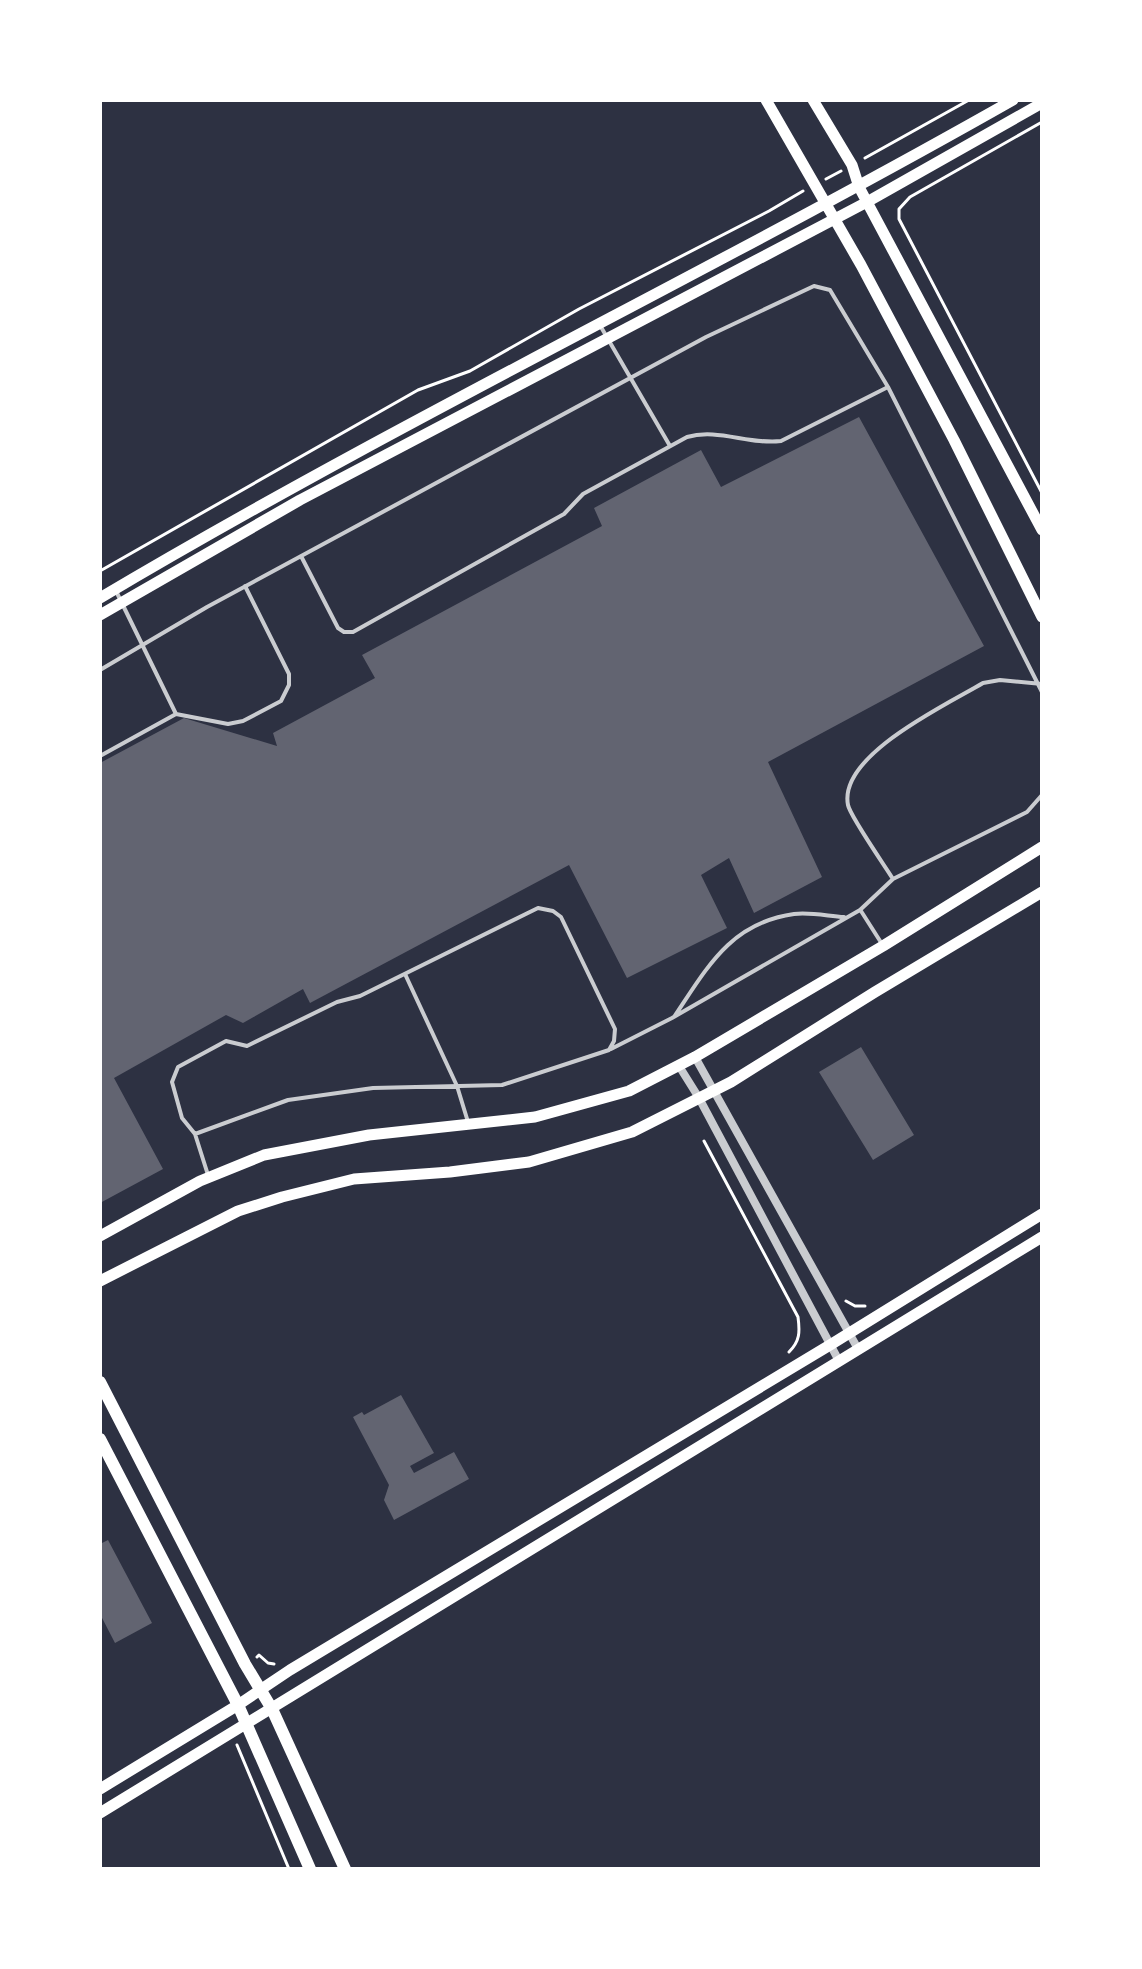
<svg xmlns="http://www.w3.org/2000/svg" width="1142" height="1969" font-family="'Sofia Sans Condensed',sans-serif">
<rect width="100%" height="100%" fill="#2d3142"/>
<path fill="#626471" d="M 859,417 L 984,646 L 768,762 L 822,877 L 754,913 L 729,858 L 701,875 L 727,928 L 627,978 L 569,865 L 310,1003 L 303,989 L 243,1023 L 226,1015 L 114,1078 L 163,1169 L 100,1203 L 100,763 L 184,718 L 277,746 L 273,733 L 375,678 L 362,655 L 602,526 L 594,508 L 701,450 L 721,487 Z
M 861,1047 L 914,1135 L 873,1160 L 819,1072 Z
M 401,1395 L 434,1453 L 410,1466 L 414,1473 L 454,1452 L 469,1479 L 394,1520 L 384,1500 L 389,1485 L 353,1417 L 362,1412 L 364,1415 Z
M 108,1540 L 152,1623 L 115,1643 L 100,1614 L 100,1544 Z"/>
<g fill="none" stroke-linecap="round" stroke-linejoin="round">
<path stroke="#fff" stroke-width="3" d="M 1042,122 L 910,197 L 899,209 L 899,219 L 1042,493
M 865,158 L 969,100
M 826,179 L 841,171
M 100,571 L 418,390 L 470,371 L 579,309 L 769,211 L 803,191
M 704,1141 L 798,1317 C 800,1332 800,1341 789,1352
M 846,1301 L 855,1306 L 865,1306
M 257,1657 L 259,1655 L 268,1663 L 274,1664
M 237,1745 L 289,1869"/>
<path stroke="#caccd0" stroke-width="4" d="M 601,327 L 670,446
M 301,556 L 338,628 L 344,632 L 353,632 L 564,514 L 583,494 L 687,437 C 718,428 749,445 781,441 L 888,387
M 116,591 L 176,714
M 100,670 L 207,607 L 706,337 L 814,286 L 830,290 L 888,387 L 1042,692
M 1042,684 L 1000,680 L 983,683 C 948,704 838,755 848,805 C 850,816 885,866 893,879 L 1027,812 L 1042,795
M 100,756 L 176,714 L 228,724 L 243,721 L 281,701 L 289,685 L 289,674 L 245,586
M 861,911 L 882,944
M 405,974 L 457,1086 L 468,1122
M 674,1017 C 707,968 730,923 794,914 C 810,912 828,916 844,917
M 611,1049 L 672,1018 L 860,910 L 893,879
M 195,1134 L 288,1100 L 373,1088 L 502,1085 L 609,1050 L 614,1041 L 615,1029 L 561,917 L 553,911 L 538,908 L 360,996 L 337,1002 L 247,1046 L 226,1041 L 178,1067 L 172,1082 L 182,1118 L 195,1134 L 208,1175"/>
<path stroke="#caccd0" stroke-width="8" d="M 695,1057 L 858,1349
M 679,1066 L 699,1098 L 839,1361"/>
<path stroke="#fff" stroke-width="11" d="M 766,100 L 861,265 L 954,440 L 1042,617
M 813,100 L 852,165 L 859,187 L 1042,530
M 100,598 C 398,421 712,271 1013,100
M 100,615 L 300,500 L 867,202 L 1042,103
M 100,1236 L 200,1181 L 264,1155 L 369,1135 L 535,1117 L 629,1091 L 695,1057 L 883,946 L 1042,847
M 100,1281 L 238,1211 L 282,1197 L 354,1179 L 450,1172 L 529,1162 L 632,1132 L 731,1082 L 875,992 L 1042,892
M 100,1789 L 238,1705 L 290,1670 L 830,1345 L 1042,1214
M 100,1813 L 1042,1237"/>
<path stroke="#fff" stroke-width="12" d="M 100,1382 L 245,1664 L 272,1709 L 345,1869
M 100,1439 L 238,1705 L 310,1869"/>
</g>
<rect width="1142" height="1969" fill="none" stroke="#ffffff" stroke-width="204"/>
</svg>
